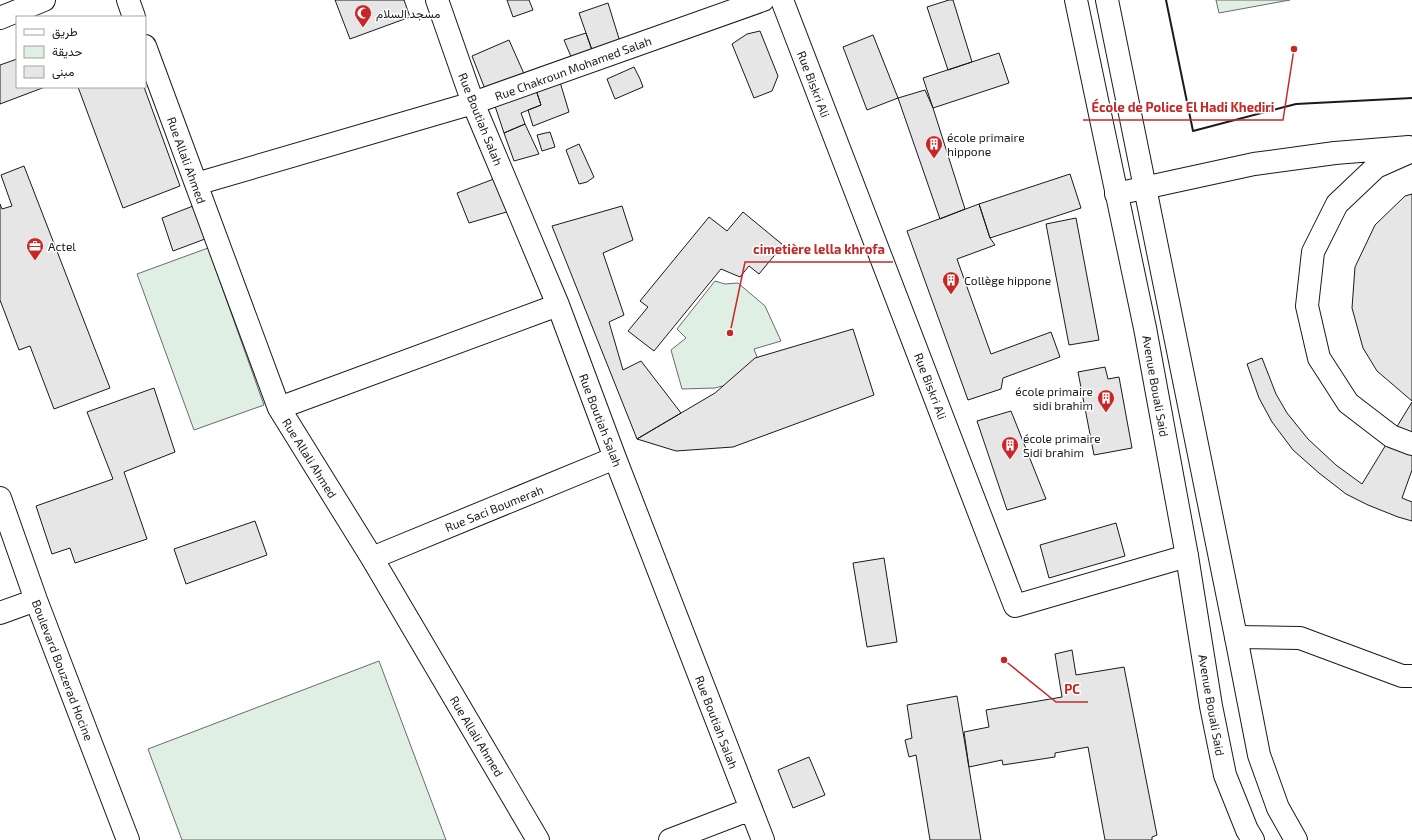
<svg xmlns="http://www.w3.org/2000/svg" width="1412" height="840" font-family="'Exo 2',Vazirmatn,sans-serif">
<rect width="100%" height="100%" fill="#fff"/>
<path fill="#e0efe3" stroke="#6a6a6a" d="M 1216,0 L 1290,0 L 1219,13 Z
M 208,248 L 264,405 L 194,430 L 137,274 Z
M 715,281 L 725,284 L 738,283 L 765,306 L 781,341 L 754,349 L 764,375 L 715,388 L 682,389 L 671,350 L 686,338 L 677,329 Z
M 379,661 L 446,840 L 182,840 L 148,749 Z"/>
<path fill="#e6e6e6" stroke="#1a1a1a" d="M 335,0 L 404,0 L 410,17 L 350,39 Z
M 507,0 L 529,0 L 533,10 L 513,17 Z
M 949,0 L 953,0 L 972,62 L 948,70 L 927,7 Z
M 608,3 L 621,45 L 593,53 L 579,13 Z
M 760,31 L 778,76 L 772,91 L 754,98 L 732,44 L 747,34 Z
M 586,33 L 593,53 L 572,59 L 564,40 Z
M 873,35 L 898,98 L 867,110 L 843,47 Z
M 509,40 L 525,76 L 485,89 L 472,56 Z
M 999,53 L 1009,83 L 933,108 L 923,78 Z
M 17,59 L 17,87 L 45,87 L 0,104 L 0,65 Z
M 634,67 L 640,79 L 643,87 L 615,99 L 607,79 Z
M 560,82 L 569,112 L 533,126 L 528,110 L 541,105 L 536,90 Z
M 78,87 L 144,87 L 180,186 L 123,208 Z
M 536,90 L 541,105 L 521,113 L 525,124 L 504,133 L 495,106 Z
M 925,90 L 933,108 L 965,209 L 940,219 L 898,98 Z
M 525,124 L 539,154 L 514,161 L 504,133 Z
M 550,132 L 555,147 L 542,151 L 537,135 Z
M 579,144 L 594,177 L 587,182 L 579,184 L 566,150 Z
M 24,166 L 110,388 L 54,409 L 30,346 L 19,350 L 0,300 L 0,204 L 2,209 L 12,206 L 1,175 Z
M 1070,174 L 1081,208 L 990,238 L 979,204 Z
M 499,177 L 510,211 L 469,223 L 457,193 Z
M 1412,194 L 1412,401 L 1377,371 L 1363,348 L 1352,308 L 1355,267 L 1375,225 L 1405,196 Z
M 979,204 L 990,238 L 995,245 L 957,259 L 991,354 L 1051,332 L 1060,357 L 1003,378 L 1001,389 L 968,400 L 907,231 Z
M 193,206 L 205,239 L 173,251 L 162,218 Z
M 622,206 L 633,240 L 603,253 L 624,315 L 609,322 L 623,370 L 641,361 L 681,413 L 637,439 L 552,226 Z
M 743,212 L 783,245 L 759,274 L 749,266 L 740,277 L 721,269 L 654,351 L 628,331 L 648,307 L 640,301 L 709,217 L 727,231 Z
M 1076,218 L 1099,340 L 1069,345 L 1046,224 Z
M 853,329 L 874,395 L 733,447 L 676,451 L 637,439 L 715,393 L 755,358 Z
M 1262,358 L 1276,394 L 1287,413 L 1308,439 L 1336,465 L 1362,484 L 1412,402 L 1412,470 L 1402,498 L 1412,502 L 1412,521 L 1398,517 L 1368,505 L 1346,494 L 1319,473 L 1293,450 L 1272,422 L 1259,398 L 1247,364 Z
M 1105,367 L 1108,379 L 1119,377 L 1132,448 L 1094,455 L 1078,372 Z
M 154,388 L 175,452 L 124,472 L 147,539 L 75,563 L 70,548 L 52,554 L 36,506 L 113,479 L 87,412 Z
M 1011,411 L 1046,499 L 1007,510 L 977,421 Z
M 255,521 L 267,555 L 186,584 L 174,549 Z
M 1116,523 L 1125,556 L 1049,578 L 1040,545 Z
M 884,558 L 897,642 L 867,647 L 853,563 Z
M 1072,650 L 1076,675 L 1124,667 L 1157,835 L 1152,837 L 1152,840 L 1105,840 L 1088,747 L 1055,753 L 1055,757 L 1003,765 L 1002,760 L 969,767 L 964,732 L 989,727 L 986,710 L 1062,697 L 1055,654 Z
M 957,696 L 981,840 L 930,840 L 916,755 L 909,757 L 905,740 L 912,738 L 907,705 Z
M 809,757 L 825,795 L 793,808 L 778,770 Z"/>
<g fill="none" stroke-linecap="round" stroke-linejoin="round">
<g stroke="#1a1a1a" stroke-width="24">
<path id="minor" d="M 128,0 L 134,17
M 437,0 L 473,103 L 558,305 L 615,458 L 763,840
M 782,0 L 1015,606 L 1187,556
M 0,18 L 44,0
M 145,46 L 279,408 L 372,558 L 538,840
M 1412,151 L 1376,167 L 1337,204 L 1313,252 L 1307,306 L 1319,358 L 1348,403 L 1391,436 L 1412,444
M 196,184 L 473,103 L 763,0
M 1116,194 L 1254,164 L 1335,153 L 1409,147
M 279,408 L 558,305
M 0,498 L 36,600 L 128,840
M 372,558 L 615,458
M 0,613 L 36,600
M 1236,637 L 1300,638 L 1402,676 L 1412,676
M 670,840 L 751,809"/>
</g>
<g stroke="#1a1a1a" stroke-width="24">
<path id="major" d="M 1076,0 L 1145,328 L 1187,556 L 1211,706 L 1225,775 L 1247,830 L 1253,840
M 1107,0 L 1236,637 L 1259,755 L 1278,808 L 1296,840"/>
</g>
<use href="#minor" stroke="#fff" stroke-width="22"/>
<use href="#major" stroke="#fff" stroke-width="22"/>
<path stroke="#1a1a1a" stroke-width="2" d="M 1166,0 L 1193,131 L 1296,104 L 1412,98"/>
</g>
<defs>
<g id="mosque-pin" transform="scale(0.9)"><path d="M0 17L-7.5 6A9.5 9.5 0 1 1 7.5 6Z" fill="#c62828" stroke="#fff"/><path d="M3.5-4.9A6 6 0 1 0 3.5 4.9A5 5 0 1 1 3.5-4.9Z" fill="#fff"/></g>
<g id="building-pin" transform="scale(0.9)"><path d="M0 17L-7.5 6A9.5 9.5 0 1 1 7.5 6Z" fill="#c62828" stroke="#fff"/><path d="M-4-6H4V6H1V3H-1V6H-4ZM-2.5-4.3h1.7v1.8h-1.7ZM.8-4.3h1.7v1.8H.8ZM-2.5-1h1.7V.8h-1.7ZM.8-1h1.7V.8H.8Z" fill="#fff"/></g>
<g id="office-pin" transform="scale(0.9)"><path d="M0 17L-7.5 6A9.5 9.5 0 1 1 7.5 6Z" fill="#c62828" stroke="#fff"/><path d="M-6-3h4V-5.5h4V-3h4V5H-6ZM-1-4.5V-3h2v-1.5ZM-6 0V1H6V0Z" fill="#fff"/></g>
</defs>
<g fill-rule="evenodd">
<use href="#mosque-pin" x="363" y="13"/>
<use href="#building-pin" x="934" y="144"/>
<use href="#office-pin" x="35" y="246"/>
<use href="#building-pin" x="951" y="280"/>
<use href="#building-pin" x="1106" y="398"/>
<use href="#building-pin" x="1010" y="445"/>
</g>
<g text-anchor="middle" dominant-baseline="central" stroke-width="3" stroke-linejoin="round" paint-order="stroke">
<g font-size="12" fill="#1a1a1a" stroke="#fff" text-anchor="start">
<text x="376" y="13">مسجد السلام</text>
<text x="947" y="137">école primaire<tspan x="947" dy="14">hippone</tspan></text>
<text x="48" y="246">Actel</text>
<text x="964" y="280">Collège hippone</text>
<text x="1093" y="391" text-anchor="end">école primaire<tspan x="1093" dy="14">sidi brahim</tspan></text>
<text x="1023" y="438">école primaire<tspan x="1023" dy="14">Sidi brahim</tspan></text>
</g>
<g font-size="12" fill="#1a1a1a" stroke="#fff">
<text transform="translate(573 68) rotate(-20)">Rue Chakroun Mohamed Salah</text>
<text transform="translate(814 84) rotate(69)">Rue Biskri Ali</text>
<text transform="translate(481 119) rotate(68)">Rue Boutiah Salah</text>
<text transform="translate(187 160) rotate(70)">Rue Allali Ahmed</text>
<text transform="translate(931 386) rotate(69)">Rue Biskri Ali</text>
<text transform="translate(1156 386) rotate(80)">Avenue Bouali Said</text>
<text transform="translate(601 420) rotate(69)">Rue Boutiah Salah</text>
<text transform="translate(310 458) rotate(58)">Rue Allali Ahmed</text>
<text transform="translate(494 508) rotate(-22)">Rue Saci Boumerah</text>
<text transform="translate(63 670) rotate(69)">Boulevard Bouzerad Hocine</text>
<text transform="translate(1212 705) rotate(80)">Avenue Bouali Said</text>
<text transform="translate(717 722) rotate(69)">Rue Boutiah Salah</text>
<text transform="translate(477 736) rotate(59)">Rue Allali Ahmed</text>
</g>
</g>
<path fill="none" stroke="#c62828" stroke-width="1.5" d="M1294 49L1283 120H1083M730 333L745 262H893M1004 660L1056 702H1088"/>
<g fill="#c62828" stroke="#fff" stroke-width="1.5">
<circle cx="1294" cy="49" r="4"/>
<circle cx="730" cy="333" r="4"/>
<circle cx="1004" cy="660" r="4"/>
</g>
<g font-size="13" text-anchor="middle" font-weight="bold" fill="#c62828" stroke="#fff" stroke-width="3" stroke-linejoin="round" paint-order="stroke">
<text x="1183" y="112">École de Police El Hadi Khediri</text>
<text x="819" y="254">cimetière lella khrofa</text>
<text x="1072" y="694">PC</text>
</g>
<rect x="16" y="16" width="130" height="72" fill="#ffffff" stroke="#a3a3a3"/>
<rect x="24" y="29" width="20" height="6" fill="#ffffff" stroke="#a3a3a3"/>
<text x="52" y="36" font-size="12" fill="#1a1a1a">طريق</text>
<rect x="24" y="46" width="20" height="12" fill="#e0efe3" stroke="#a3a3a3"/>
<text x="52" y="56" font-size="12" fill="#1a1a1a">حديقة</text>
<rect x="24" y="66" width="20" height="12" fill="#e6e6e6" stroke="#a3a3a3"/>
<text x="52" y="76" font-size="12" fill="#1a1a1a">مبنى</text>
</svg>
